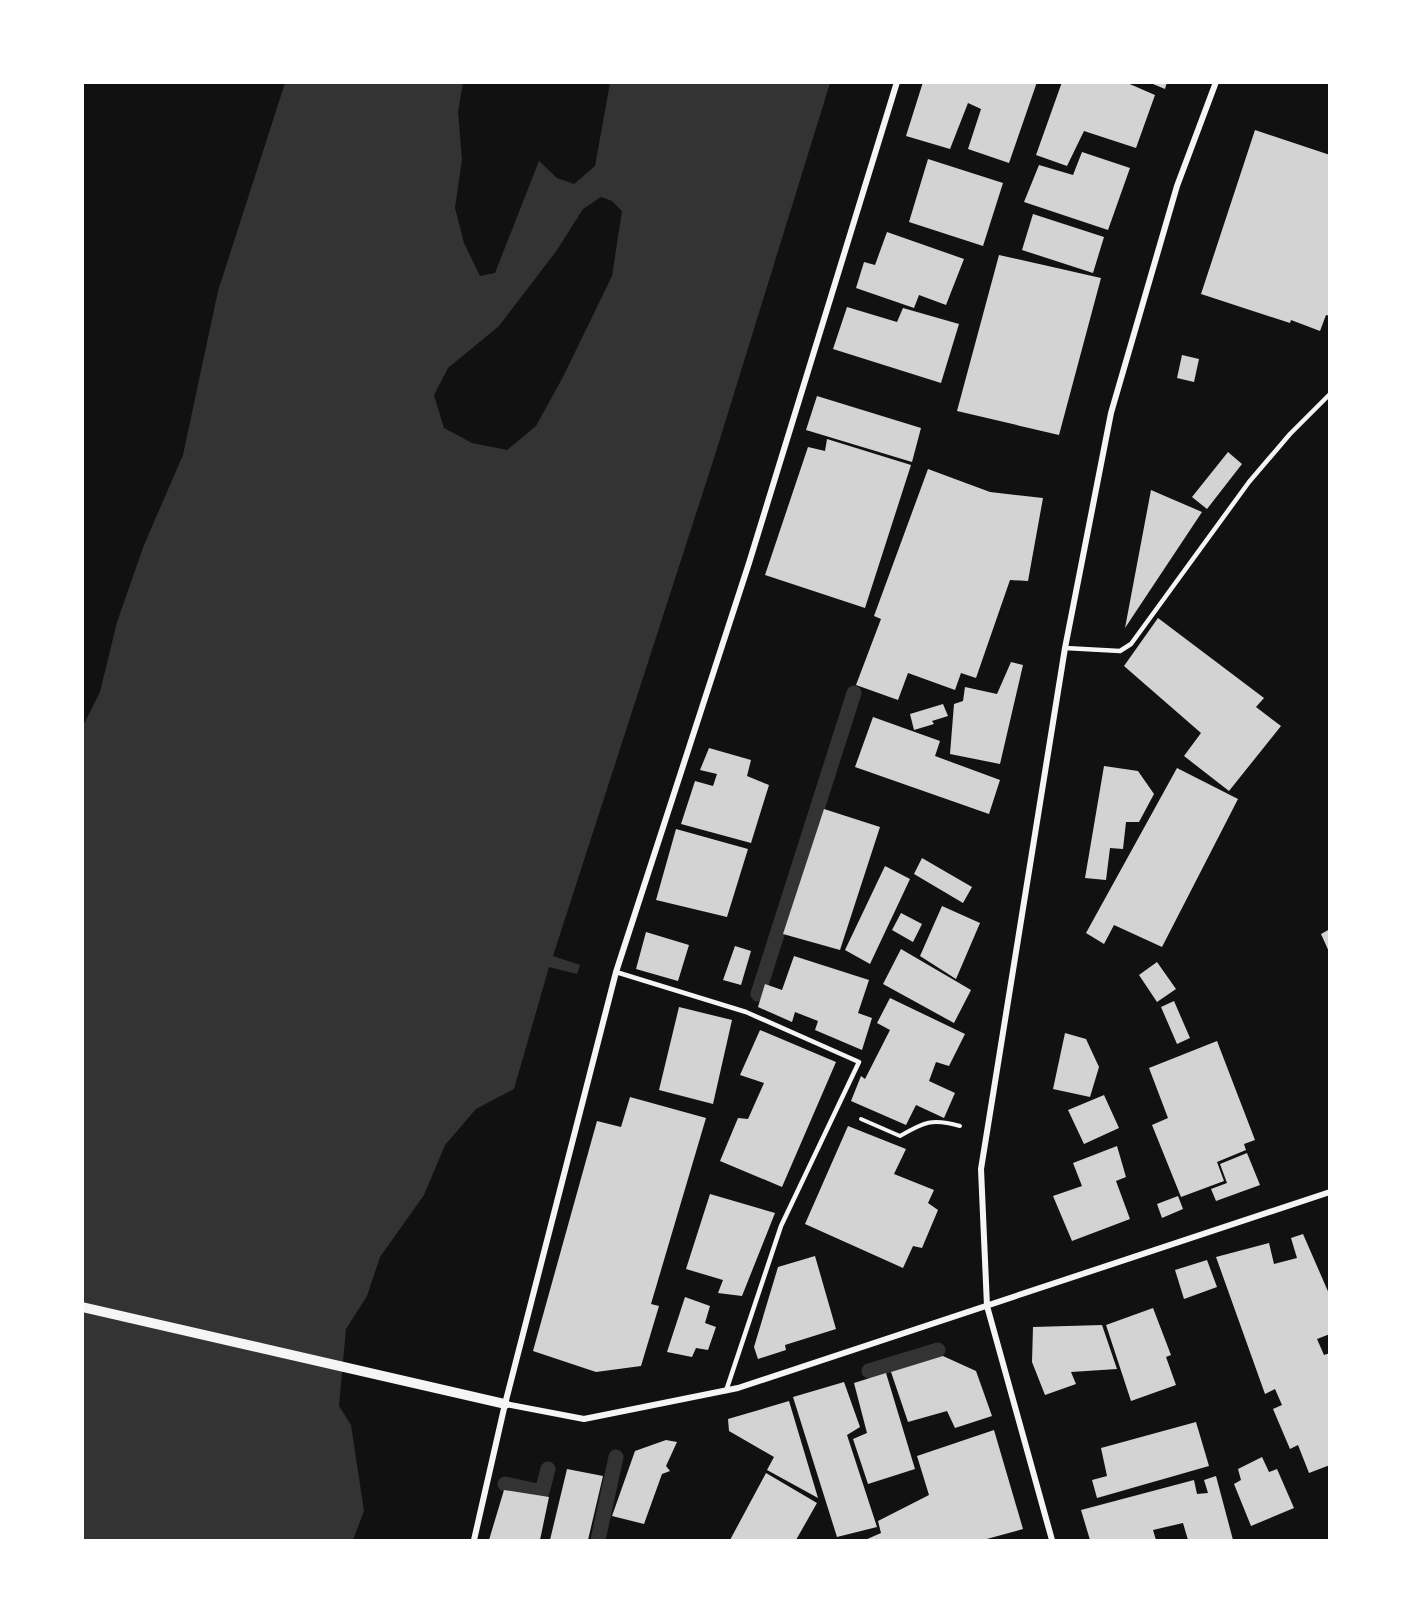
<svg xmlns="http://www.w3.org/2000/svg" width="1412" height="1623" font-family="Lato,sans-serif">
<rect width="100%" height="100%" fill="#111"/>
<path fill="#333" fill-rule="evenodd" d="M 285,83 L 463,83 L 458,112 L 462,159 L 455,208 L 464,243 L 480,276 L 495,273 L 539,161 L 557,178 L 574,184 L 595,166 L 610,83 L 830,83 L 715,455 L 553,956 L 580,965 L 577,974 L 549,967 L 514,1089 L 476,1109 L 445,1145 L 424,1195 L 380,1257 L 367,1296 L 346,1329 L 339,1406 L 351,1425 L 364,1511 L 353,1540 L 83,1540 L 82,728 L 100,692 L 117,622 L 144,545 L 183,455 L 218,291 ZM 601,197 L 612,201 L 622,211 L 612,276 L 563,377 L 536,426 L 507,450 L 472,443 L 444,428 L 434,395 L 448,368 L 499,326 L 557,250 L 583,209 Z"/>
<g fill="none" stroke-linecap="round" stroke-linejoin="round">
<path stroke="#333" stroke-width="15" d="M 758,994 L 854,693
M 869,1371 L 938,1350
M 505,1484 L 542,1492 L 548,1469
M 598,1540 L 616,1457"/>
</g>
<path fill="#d3d3d3" d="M 923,82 L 1037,82 L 1009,163 L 968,149 L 981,109 L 968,103 L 950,149 L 906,136 Z
M 1062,82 L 1125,82 L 1155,95 L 1136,148 L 1084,131 L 1067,166 L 1036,155 Z
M 1148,82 L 1167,82 L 1165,89 Z
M 1255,130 L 1330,155 L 1330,316 L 1326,315 L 1320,331 L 1291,320 L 1290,323 L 1201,294 Z
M 1082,152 L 1130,168 L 1108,230 L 1024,202 L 1039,165 L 1073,175 Z
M 928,159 L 1003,183 L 983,246 L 909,222 Z
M 1033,214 L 1104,237 L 1093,273 L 1022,250 Z
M 887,232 L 964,259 L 946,305 L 919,295 L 914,308 L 856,288 L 864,262 L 875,265 Z
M 999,255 L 1101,278 L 1059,435 L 957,411 Z
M 847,307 L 897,322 L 903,308 L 959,324 L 941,383 L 833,349 Z
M 1182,355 L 1199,359 L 1194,382 L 1177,378 Z
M 817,396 L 921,428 L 912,462 L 806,430 Z
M 827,439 L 911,465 L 865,608 L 765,575 L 808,447 L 825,451 Z
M 1228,452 L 1242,464 L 1207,509 L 1192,497 Z
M 928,469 L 990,492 L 1043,498 L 1028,581 L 1010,580 L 976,678 L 961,673 L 955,690 L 908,673 L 898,700 L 856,685 L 881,619 L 874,616 Z
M 1151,490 L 1202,512 L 1125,628 Z
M 1158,618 L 1264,698 L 1256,707 L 1281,726 L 1229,791 L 1184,756 L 1201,733 L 1124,666 Z
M 1011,662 L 1023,665 L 1000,764 L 950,754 L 954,704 L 963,701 L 965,687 L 997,694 Z
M 943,704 L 948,716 L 932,721 L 934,724 L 914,730 L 910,714 Z
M 873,717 L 940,741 L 935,756 L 1000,780 L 989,814 L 855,767 Z
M 709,748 L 751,760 L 747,776 L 769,785 L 751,843 L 681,824 L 695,781 L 713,786 L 717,774 L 700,770 Z
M 1104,766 L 1138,771 L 1154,794 L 1139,822 L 1126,822 L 1123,849 L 1110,848 L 1106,880 L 1085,878 Z
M 1177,768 L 1238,799 L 1162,947 L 1114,925 L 1104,944 L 1086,933 Z
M 824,809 L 880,827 L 840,950 L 783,934 Z
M 676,829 L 748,849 L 727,917 L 656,900 Z
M 922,858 L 972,887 L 963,903 L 914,874 Z
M 885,866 L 910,879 L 870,964 L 845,950 Z
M 942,906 L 980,923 L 956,979 L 920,956 Z
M 901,913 L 922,924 L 913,942 L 892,930 Z
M 1330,929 L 1330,954 L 1321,934 Z
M 646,932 L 689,945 L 678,981 L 636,969 Z
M 735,946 L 751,951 L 741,985 L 723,980 Z
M 901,949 L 971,990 L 954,1023 L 883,984 Z
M 794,956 L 869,980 L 858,1013 L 872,1018 L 862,1050 L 815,1030 L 818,1021 L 795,1012 L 792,1022 L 758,1007 L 765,984 L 782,990 Z
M 1157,962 L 1176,989 L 1157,1002 L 1139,975 Z
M 890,998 L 965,1034 L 949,1066 L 936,1062 L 929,1081 L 955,1093 L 944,1118 L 916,1105 L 906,1125 L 851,1101 L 861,1076 L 865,1079 L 890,1030 L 877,1023 Z
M 1174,1001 L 1190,1038 L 1177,1044 L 1161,1007 Z
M 679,1007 L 732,1020 L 713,1104 L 659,1090 Z
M 760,1030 L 836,1062 L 782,1187 L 720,1161 L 738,1118 L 748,1119 L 764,1083 L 740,1075 Z
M 1065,1033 L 1086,1039 L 1099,1067 L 1090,1097 L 1053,1089 Z
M 1217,1041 L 1255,1140 L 1244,1144 L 1246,1150 L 1217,1162 L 1224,1181 L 1181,1197 L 1152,1125 L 1168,1118 L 1149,1068 Z
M 1104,1095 L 1119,1128 L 1084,1144 L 1068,1110 Z
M 630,1097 L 706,1118 L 651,1304 L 659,1306 L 641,1366 L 596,1372 L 533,1351 L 597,1121 L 621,1127 Z
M 848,1126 L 906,1149 L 894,1174 L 934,1190 L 928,1203 L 938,1210 L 922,1248 L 913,1246 L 903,1268 L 805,1224 Z
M 1117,1146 L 1126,1177 L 1116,1181 L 1130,1219 L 1072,1241 L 1053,1196 L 1082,1186 L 1073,1163 Z
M 1247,1153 L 1260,1185 L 1216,1201 L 1211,1189 L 1227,1183 L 1220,1164 Z
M 710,1194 L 775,1213 L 742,1296 L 718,1293 L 723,1280 L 686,1269 Z
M 1178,1196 L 1183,1209 L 1162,1218 L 1157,1204 Z
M 1303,1234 L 1330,1296 L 1330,1334 L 1317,1339 L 1324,1355 L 1330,1353 L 1330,1465 L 1309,1473 L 1298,1445 L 1290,1449 L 1273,1409 L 1282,1405 L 1275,1389 L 1265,1394 L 1216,1257 L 1269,1243 L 1274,1264 L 1297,1258 L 1291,1238 Z
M 815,1256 L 836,1329 L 785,1345 L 786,1350 L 758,1359 L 754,1347 L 778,1267 Z
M 1207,1260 L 1217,1287 L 1184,1299 L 1175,1270 Z
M 685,1297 L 710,1306 L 705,1323 L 716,1327 L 708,1350 L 696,1348 L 692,1357 L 667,1352 Z
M 1153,1308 L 1171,1355 L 1166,1357 L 1176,1385 L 1131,1401 L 1106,1325 Z
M 1102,1325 L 1117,1369 L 1071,1372 L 1076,1384 L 1045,1395 L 1032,1362 L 1033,1327 Z
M 943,1356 L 976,1371 L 992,1416 L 955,1428 L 947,1411 L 908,1422 L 891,1372 Z
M 886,1373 L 915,1469 L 868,1484 L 853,1439 L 867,1433 L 854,1383 Z
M 844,1382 L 860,1427 L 847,1435 L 877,1527 L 837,1537 L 793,1397 Z
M 789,1401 L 818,1498 L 767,1470 L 774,1457 L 729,1431 L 728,1419 Z
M 1196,1422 L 1209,1466 L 1097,1498 L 1092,1480 L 1107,1476 L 1101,1448 Z
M 994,1430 L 1023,1529 L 983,1540 L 865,1540 L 881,1533 L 878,1521 L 929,1495 L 917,1456 Z
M 666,1440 L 677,1442 L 666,1466 L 670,1471 L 662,1474 L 644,1524 L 612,1516 L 635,1451 Z
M 1262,1457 L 1269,1472 L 1277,1469 L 1294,1508 L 1251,1526 L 1234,1484 L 1241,1480 L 1238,1469 Z
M 567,1469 L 603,1476 L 588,1540 L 550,1540 Z
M 766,1473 L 817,1503 L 796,1540 L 730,1540 Z
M 1216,1476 L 1233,1540 L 1188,1540 L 1183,1523 L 1153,1530 L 1156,1540 L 1090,1540 L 1081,1510 L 1194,1480 L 1197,1494 L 1208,1493 L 1204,1480 Z
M 504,1490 L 549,1497 L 540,1540 L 489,1540 Z"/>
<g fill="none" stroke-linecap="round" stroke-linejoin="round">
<path stroke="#f5f5f5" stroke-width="4" d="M 861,1119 L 900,1136 C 924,1122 932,1118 960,1126"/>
<path stroke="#f5f5f5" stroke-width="4.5" d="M 1065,648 L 1120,651 L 1131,644 L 1249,482 L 1290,434 L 1330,394
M 616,972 L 746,1012 L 859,1062 L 781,1226 L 726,1391"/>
<path stroke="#f5f5f5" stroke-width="6" d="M 505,1404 L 584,1419 L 738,1388 L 1330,1192
M 474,1540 L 505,1404 L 616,972 L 749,563 L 897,82
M 1052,1540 L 987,1306 L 981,1169 L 1065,648 L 1111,413 L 1177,186 L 1216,82"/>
<path stroke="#f5f5f5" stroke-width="10" d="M 82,1307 L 505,1404"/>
</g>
<rect width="1412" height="1623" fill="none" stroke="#ffffff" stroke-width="168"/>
</svg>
